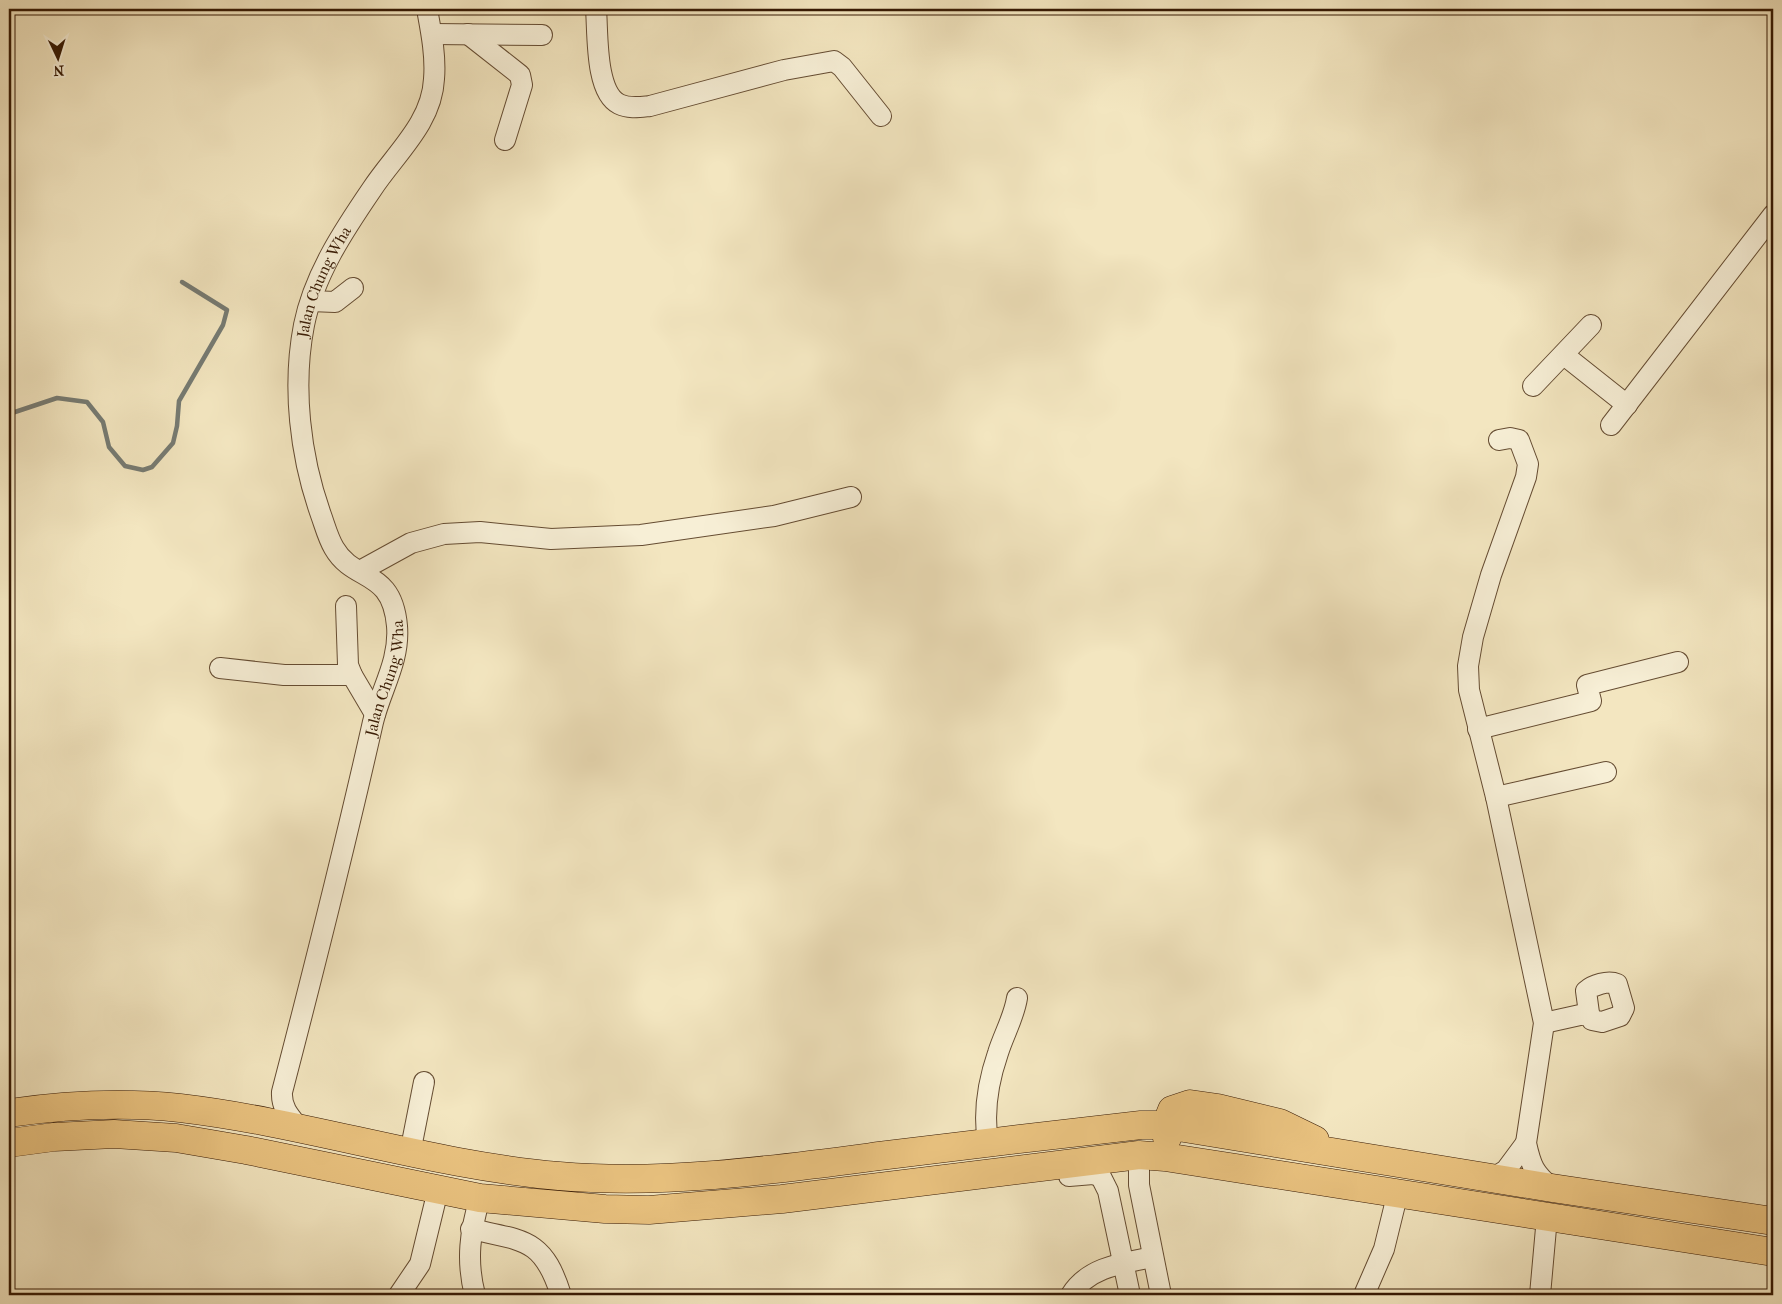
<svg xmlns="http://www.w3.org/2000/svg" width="1782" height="1304" font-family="'IM FELL French Canon',serif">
<rect width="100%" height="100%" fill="#f3e6c0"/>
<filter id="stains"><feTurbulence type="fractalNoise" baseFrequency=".004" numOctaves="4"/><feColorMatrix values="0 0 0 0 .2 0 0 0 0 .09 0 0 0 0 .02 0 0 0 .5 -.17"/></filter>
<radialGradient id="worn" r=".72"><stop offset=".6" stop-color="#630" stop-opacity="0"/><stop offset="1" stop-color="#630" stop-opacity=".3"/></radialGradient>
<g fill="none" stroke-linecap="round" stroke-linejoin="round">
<path stroke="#767b73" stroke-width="4.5" d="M 9,414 L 57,398 L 87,402 L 103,422 L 109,447 L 125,466 L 143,470 L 152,467 L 173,443 L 177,426 L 179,401 L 223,325 L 227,310 L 182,282"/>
<g stroke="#654c32" stroke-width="22">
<g id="minor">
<path d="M 596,9 C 598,33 595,92 619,104 C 629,109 640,107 650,106 L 784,70 L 834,61 L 842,67 L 881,116"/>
<path d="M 432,34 L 542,35"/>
<path d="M 468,34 L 520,75 L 522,85 L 505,140"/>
<path d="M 311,301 L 335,302 L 353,288"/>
<path d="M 1564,355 L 1627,405"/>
<path d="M 1533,386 L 1591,325"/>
<path d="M 1611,425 L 1773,215"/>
<path d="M 1499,440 L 1510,438 L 1519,440 L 1528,464 L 1526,477 L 1491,575 L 1473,637 L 1468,666 L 1469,690 L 1496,797 L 1544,1023 L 1526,1143 C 1531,1166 1534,1173 1552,1188"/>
<path d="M 360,571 L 411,543 L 444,534 L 480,532 L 551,539 L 641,535 L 774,516 L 851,497"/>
<path d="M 346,606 L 348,665 L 352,675"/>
<path d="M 220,668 L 284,675 L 352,675 L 375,714"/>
<path d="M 1478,729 L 1591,701 L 1587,685 L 1678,662"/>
<path d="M 1496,797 L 1606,772"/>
<path d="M 1544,1023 L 1589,1013 L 1586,991 C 1593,985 1608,980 1617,984 L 1624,1008 L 1620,1016 L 1602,1022 L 1592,1020 L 1589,1013"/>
<path id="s1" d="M 300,1129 C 290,1117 281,1108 282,1092 C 314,969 345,846 373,722 C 381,689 400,661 397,626 C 392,568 354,583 334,548 C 328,538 325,526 321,515 C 300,456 292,387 304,325 C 314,275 344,230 372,189 C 395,154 432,123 434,79 C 436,56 431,31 427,9"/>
<path d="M 988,1142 C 983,1112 988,1082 998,1053 C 1004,1034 1014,1017 1017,998"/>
<path d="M 410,1153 L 424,1082"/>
<path d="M 1139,1155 L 1139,1185 L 1161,1295"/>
<path d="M 1069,1176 L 1093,1174 L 1101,1177 L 1108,1191 L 1130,1295"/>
<path d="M 1493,1178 L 1506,1170 L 1526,1143"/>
<path d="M 471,1229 C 524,1241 543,1238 561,1295"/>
<path d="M 399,1295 L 420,1264 L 438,1190"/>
<path d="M 475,1295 C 466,1261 470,1231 480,1198"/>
<path d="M 1071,1295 C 1088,1267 1123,1263 1153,1257"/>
<path d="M 1364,1295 L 1384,1249 L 1398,1192"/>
<path d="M 1540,1295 L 1547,1217"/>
</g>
</g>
<g stroke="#361903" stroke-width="29">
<path id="highway" d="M 9,1113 C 65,1105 124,1102 180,1108 C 308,1123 431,1165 559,1176 C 665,1185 773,1170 879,1156 C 966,1145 1054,1135 1141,1125 L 1166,1125 L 1552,1188 L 1773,1221
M 1167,1138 L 1166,1125 L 1172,1110 L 1190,1104 L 1218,1108 L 1280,1123 L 1315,1140
M 9,1143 L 54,1137 L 114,1134 L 176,1138 L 246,1150 L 480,1198 L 605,1209 L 649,1210 L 782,1199 L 1139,1155 L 1165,1157 L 1773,1252"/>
</g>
<use href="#minor" stroke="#f7efd6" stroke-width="20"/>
<use href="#highway" stroke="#eac380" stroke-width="28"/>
</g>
<g text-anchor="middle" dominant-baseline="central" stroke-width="4.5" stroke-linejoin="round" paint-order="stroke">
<g font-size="16" fill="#361903" stroke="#f7efd6">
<text stroke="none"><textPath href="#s1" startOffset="904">Jalan Chung Wha</textPath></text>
<text stroke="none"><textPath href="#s1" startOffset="469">Jalan Chung Wha</textPath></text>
</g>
</g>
<rect width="1782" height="1304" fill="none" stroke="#f3e6c0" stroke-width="30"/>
<rect x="10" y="10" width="1762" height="1284" fill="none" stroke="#361903" stroke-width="2.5"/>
<rect x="15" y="15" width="1752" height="1274" fill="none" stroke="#361903"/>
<g transform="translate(58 58) rotate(176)" stroke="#f7efd6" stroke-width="4" paint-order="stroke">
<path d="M0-4L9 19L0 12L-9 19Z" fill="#361903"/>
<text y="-8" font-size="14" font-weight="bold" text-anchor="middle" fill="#361903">N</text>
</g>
<rect width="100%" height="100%" filter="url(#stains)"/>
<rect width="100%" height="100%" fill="url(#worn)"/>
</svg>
